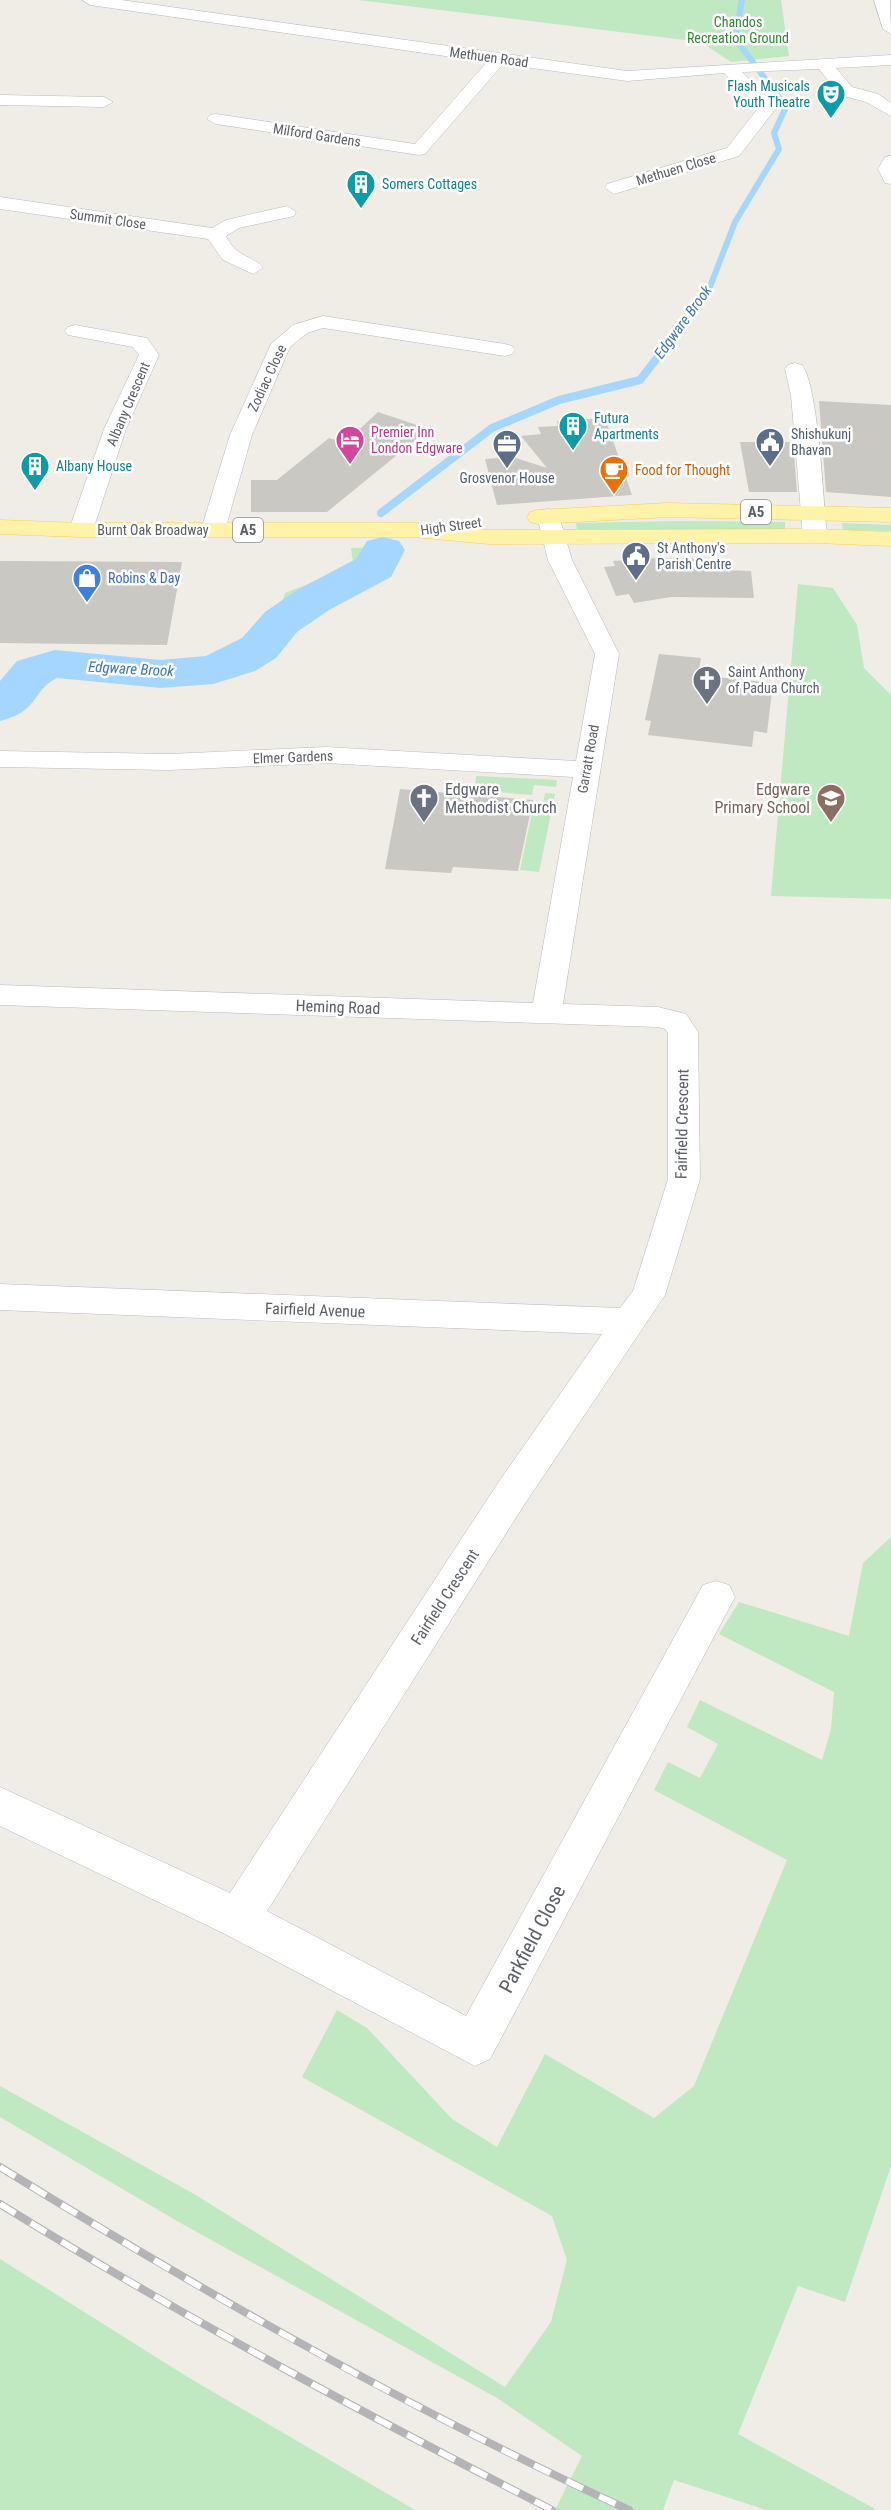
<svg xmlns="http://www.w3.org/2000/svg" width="891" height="2510" font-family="'Roboto Condensed',sans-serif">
<rect width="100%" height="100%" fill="#efede5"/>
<path fill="#c0e8c1" d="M 358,0 L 781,0 L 789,56 L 731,62 L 701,42 Z
M 679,521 L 785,522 L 785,529 L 577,529 L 576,523 Z
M 842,523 L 891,525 L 891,531 L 843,530 Z
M 397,547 L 389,562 L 300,621 L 275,646 L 218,675 L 42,669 L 25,700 L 0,713 L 0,693 L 26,666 L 46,657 L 205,661 L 247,643 L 275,623 L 285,593 L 316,581 L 336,582 L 354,569 L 351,548 Z
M 798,584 L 833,588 L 857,625 L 864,668 L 891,695 L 891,899 L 771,896 Z
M 476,776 L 557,780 L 556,787 L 534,785 L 532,795 L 475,790 Z
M 545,793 L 555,794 L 539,872 L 520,870 L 532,813 L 541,814 Z
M 891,1537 L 891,2166 L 845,2302 L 798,2286 L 738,2434 L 877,2510 L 766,2510 L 674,2480 L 663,2510 L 555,2510 L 582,2456 L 497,2398 L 177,2221 L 0,2117 L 0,2086 L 194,2194 L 505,2387 L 551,2322 L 567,2260 L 552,2216 L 302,2077 L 337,2010 L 367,2028 L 452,2119 L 497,2147 L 545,2054 L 654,2118 L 694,2086 L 787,1860 L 654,1790 L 668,1762 L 700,1778 L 718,1744 L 687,1727 L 700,1700 L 822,1760 L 831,1729 L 834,1692 L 719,1634 L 739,1602 L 849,1636 L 863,1563 Z
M 0,2259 L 186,2376 L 415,2510 L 0,2510 Z"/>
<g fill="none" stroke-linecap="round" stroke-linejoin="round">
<path stroke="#a5d6ff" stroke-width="6" d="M 701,302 L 708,292 L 735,222 L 779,149 L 774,133 L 786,107 L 735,38 L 742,0"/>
<path stroke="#a5d6ff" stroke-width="8" d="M 381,513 L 492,428 L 559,400 L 640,380 L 702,300"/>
<path fill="#a5d6ff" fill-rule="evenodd" d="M 383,537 L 399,541 L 405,550 L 391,577 L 329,610 L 297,632 L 276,658 L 255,671 L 213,684 L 161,688 L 57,678 C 31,691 40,711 0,721 L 0,681 L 17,661 L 55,650 L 161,660 L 206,656 L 242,638 L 265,612 L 297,590 L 356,559 L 367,541 Z"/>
</g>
<path fill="#cac8c2" d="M 819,401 L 891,405 L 891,497 L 826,492 Z
M 378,412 L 429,429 L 327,512 L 251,512 L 251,480 L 277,480 L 329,438 L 345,443 Z
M 605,418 L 632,495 L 497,505 L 485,459 L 513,457 L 547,468 L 521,436 L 541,434 L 538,427 L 558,426 L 557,421 Z
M 740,442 L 793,442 L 797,492 L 749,492 Z
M 658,558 L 724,559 L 725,570 L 751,571 L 754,598 L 671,597 L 634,603 L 629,594 L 616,596 L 604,567 L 615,566 L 613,561 Z
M 0,561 L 182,562 L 167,645 L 0,643 Z
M 659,654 L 701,658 L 698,675 L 773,683 L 767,733 L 754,731 L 752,747 L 648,735 L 651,721 L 645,720 Z
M 400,789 L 533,800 L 518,871 L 453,867 L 451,873 L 385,869 Z"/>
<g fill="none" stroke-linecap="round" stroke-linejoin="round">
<g stroke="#b7babf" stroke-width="1">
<path id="street" d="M 82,0 L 121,0 L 627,71 L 891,55 L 891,65 L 836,68 L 852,87 L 878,94 L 891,103 L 891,116 L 866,102 L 840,95 L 819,69 L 742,72 L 777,107 L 739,156 L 614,194 L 605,188 L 607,184 L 727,148 L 759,107 L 724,73 L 627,81 L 503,64 L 425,154 L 419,155 L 216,124 L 207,119 L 210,115 L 216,114 L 415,144 L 487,62 L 90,5 Z
M 874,0 L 890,0 L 891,34 L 883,29 Z
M 0,95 L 104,97 L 113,102 L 104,107 L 0,105 Z
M 891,156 L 891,184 L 885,183 L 878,169 L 885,157 Z
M 0,197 L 212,228 L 226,220 L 287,206 L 296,212 L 294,216 L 239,228 L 226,236 C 236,258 253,255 263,268 L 253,274 L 223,260 L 208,239 L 0,209 Z
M 323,316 L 505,344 L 512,346 L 515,350 L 512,354 L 505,356 L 323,328 L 307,333 L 290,347 L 252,435 L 225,530 L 221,535 L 205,535 L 201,530 L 230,435 L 271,344 L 293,325 Z
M 75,325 L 147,338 L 159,355 L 126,429 L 93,530 L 89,535 L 73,535 L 69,530 L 104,429 L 139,355 L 133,347 L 68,335 L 65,331 L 68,327 Z
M 795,363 L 802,365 C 819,388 823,501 827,536 L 823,541 L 807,541 L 803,536 L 791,395 L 785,369 L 788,365 Z
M 548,509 L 556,511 L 559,516 L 572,560 L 619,654 L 563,1004 L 658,1007 L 686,1014 L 698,1032 L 700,1179 L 665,1295 L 524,1505 L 267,1911 L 466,2016 L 703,1585 L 716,1581 L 729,1585 L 735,1597 L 490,2059 L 475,2066 L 223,1933 L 0,1826 L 0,1787 L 230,1893 L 498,1483 L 602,1334 L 0,1310 L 0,1284 L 620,1308 L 633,1291 L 668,1179 L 668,1033 L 665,1029 L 658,1027 L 0,1005 L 0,985 L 533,1003 L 573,777 L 326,763 L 169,770 L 0,767 L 0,751 L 169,754 L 326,747 L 576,761 L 595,654 L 548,560 L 537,516 L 540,511 Z"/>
</g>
<g stroke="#f6cd57" stroke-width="1">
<path id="primary" d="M 668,503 L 891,508 L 891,522 L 668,517 L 538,524 L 530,522 L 527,517 L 530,512 L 538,510 Z
M 0,520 L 81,523 L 414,523 L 489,530 L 815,529 L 891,532 L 891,546 L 815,543 L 489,544 L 414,537 L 81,537 L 0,534 Z"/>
</g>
<use href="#street" fill="#fff" fill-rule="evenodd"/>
<use href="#primary" fill="#fff3aa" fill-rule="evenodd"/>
<g stroke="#b4b4b6" stroke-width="8">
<path id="rail" d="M 0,2167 C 204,2293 411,2410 629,2510
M 0,2204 C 179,2315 365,2414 552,2510"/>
</g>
<use href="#rail" stroke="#fff" stroke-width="6" stroke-dasharray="18" stroke-linecap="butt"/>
</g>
<defs>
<g id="theatre-pin" transform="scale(1.5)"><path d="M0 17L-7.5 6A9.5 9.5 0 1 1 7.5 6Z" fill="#0f9aa8" stroke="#fff"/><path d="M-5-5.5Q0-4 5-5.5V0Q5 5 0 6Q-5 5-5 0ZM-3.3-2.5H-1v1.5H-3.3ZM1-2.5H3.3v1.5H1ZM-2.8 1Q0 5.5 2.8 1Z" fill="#fff"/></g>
<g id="building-pin" transform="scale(1.5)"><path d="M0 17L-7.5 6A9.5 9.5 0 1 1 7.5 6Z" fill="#0f9aa8" stroke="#fff"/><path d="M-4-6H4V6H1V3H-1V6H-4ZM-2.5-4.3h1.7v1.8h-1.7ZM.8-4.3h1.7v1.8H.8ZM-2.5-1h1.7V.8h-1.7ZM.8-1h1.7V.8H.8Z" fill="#fff"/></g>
<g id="hotel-pin" transform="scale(1.5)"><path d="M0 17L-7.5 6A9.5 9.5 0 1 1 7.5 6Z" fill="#d1479c" stroke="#fff"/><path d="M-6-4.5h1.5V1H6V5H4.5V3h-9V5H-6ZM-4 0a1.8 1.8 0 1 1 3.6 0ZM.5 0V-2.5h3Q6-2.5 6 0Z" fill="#fff"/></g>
<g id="civic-pin" transform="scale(1.5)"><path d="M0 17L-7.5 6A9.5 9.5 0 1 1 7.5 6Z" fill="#5c6f8a" stroke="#fff"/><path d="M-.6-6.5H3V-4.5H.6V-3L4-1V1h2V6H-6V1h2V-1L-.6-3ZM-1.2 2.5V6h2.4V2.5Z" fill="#fff"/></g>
<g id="office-pin" transform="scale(1.5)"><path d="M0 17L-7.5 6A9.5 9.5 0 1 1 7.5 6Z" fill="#5c6f8a" stroke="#fff"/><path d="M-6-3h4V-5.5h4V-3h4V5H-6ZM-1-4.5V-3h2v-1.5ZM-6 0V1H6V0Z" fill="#fff"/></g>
<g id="cafe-pin" transform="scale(1.5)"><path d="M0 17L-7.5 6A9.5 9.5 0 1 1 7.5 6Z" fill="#e8710a" stroke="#fff"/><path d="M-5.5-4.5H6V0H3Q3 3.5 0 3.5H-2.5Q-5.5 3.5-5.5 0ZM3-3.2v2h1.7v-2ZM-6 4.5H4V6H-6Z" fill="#fff"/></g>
<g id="shop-pin" transform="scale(1.5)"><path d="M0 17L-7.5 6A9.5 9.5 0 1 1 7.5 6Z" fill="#3f7fe0" stroke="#fff"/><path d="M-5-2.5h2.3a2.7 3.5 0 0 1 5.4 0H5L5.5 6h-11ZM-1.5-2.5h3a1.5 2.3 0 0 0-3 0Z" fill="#fff"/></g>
<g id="church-pin" transform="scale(1.5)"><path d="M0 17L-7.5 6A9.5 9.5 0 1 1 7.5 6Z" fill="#6b7280" stroke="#fff"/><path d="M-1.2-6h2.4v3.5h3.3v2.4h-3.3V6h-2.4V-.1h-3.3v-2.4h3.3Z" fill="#fff"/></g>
<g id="school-pin" transform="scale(1.5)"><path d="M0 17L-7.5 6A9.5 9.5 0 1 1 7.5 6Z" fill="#8d6e63" stroke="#fff"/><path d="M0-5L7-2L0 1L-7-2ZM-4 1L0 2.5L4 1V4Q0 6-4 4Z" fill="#fff"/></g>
</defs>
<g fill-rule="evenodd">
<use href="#theatre-pin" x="831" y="94"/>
<use href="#building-pin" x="361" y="184"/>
<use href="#building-pin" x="573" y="426"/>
<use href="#hotel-pin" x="350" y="440"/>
<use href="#civic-pin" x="770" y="442"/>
<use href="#office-pin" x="507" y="444"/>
<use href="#building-pin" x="35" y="466"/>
<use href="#cafe-pin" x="614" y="470"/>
<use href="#civic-pin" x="636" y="556"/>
<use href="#shop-pin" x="87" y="578"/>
<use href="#church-pin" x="707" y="680"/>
<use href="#church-pin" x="424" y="798"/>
<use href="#school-pin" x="831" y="798"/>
</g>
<g text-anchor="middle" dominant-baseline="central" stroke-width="5" stroke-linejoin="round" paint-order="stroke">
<g font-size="14" fill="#328738" stroke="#fff">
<text x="738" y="22">Chandos<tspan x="738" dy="16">Recreation Ground</tspan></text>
</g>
<g font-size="14" fill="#5c6066" stroke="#fff">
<text transform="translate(489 57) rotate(8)">Methuen Road</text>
<text transform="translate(317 135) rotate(9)">Milford Gardens</text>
<text transform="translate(676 169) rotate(-17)">Methuen Close</text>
<text transform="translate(108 219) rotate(8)">Summit Close</text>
<text transform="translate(267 378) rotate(-65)">Zodiac Close</text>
<text transform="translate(128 404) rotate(-67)">Albany Crescent</text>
<text transform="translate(451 526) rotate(-8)">High Street</text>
<text x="153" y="530">Burnt Oak Broadway</text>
<text transform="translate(293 757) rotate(-2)">Elmer Gardens</text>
<text transform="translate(588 759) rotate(-80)">Garratt Road</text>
</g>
<g font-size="14" fill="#0d838f" stroke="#fff" text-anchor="start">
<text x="810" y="86" text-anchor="end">Flash Musicals<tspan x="810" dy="16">Youth Theatre</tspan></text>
<text x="382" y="184">Somers Cottages</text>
<text x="594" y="418">Futura<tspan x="594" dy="16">Apartments</tspan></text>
<text x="56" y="466">Albany House</text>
</g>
<g font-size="14" fill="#b23c85" stroke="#fff" text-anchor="start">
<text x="371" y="432">Premier Inn<tspan x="371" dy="16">London Edgware</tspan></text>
</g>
<g font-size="14" fill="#4e5e75" stroke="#fff" text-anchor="start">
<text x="791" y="434">Shishukunj<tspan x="791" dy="16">Bhavan</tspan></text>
<text x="507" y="478" text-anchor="middle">Grosvenor House</text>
<text x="657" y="548">St Anthony's<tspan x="657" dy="16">Parish Centre</tspan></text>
</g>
<g font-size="14" fill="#c56008" stroke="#fff" text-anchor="start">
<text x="635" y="470">Food for Thought</text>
</g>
<g font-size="14" fill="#366cbe" stroke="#fff" text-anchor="start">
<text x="108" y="578">Robins &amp; Day</text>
</g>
<g font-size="14" fill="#5b616d" stroke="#fff" text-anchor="start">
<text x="728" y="672">Saint Anthony<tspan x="728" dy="16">of Padua Church</tspan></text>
</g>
<g font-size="15" font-style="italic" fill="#3d76b6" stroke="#fff">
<text transform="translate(683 322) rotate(-54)">Edgware Brook</text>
<text transform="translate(131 669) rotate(3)">Edgware Brook</text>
</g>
<g fill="#fff" stroke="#8d9094" stroke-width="1.5">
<rect x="741" y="500" width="30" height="24" rx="4.5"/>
<rect x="233" y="518" width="30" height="24" rx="4.5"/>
</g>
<g font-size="15" font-weight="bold" fill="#5c6066">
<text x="756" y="512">A5</text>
<text x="248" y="530">A5</text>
</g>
<g font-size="16" fill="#5b616d" stroke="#fff" text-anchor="start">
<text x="445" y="789">Edgware<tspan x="445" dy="18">Methodist Church</tspan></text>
</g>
<g font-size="16" fill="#785e54" stroke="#fff" text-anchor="end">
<text x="810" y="789">Edgware<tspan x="810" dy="18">Primary School</tspan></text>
</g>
<g font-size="16" fill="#5c6066" stroke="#fff">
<text transform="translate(338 1007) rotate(2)">Heming Road</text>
<text transform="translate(682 1124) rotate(-89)">Fairfield Crescent</text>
<text transform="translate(315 1310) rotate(2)">Fairfield Avenue</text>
<text transform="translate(445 1597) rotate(-57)">Fairfield Crescent</text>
</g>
<g font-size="20" fill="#5c6066" stroke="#fff">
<text transform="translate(532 1939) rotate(-62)">Parkfield Close</text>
</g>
</g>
</svg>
